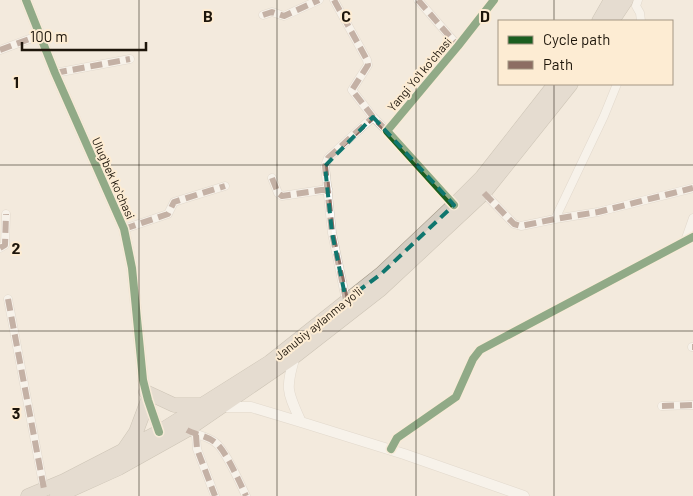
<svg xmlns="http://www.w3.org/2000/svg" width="693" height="496" font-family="Barlow,sans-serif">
<rect width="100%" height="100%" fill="#f3eadd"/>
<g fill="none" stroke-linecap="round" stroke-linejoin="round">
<g stroke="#cec6ba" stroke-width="9">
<path id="street" d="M 334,0 L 367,60 L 368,65 L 352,90 L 373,117 L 387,131
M 418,0 L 458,46
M 638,0 L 636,6 L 640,13 L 641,21
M 263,15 L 272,12 L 284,16 L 319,0
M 0,50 L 40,35
M 55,73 L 130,59
M 272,178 L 278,193 L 282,196 L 328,189
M 484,193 L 514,224 L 521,226 L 555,219 L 598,212 L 693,188
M 454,205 L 387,131 L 458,46 L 494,0
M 555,219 L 604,116 L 617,84
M 124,229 L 168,214 L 174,202 L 177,201 L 225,186
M 685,241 L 693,218
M 0,248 L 5,245 L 6,214
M 8,299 L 44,489
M 346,300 L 332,233 L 325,166 L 328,158 L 373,117
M 692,347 L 693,347
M 662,406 L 693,405
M 187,430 C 196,435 208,436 216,443 C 226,451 240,483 246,496
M 196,435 L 197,449 L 215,496
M 391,449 L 397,438 L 456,397 L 473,359 L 480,350 L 693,237"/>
</g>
<g stroke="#cec6ba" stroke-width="11">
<path id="secondary" d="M 26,0 L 55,73 L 124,229 L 132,268 L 143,380 L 148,400 L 159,432
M 295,356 C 285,389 287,391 301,422
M 221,407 L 251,407 L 301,422 L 404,454 L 524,496"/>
</g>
<g stroke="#a29887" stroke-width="15">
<path id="highway" d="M 599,21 L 611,0
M 612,21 L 626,0
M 146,392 L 174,405 L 202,405
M 123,451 L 136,432 L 148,400
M 28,496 L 64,481 L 159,432 L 270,362 L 381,274 L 454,205 L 482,177 L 555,84
M 57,496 L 119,468 L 187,430 L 295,356 L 381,289 L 484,193 L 571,84"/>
</g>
<use href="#street" stroke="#fdfcfa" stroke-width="8"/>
<use href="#secondary" stroke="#fdfcfa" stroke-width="10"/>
<use href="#highway" stroke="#d4cdc2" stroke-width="14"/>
<path stroke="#8d6e63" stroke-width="6" stroke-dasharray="12 6" stroke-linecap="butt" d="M 334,0 L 367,60 L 368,65 L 352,90 L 373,117 L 387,131
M 418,0 L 458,46
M 263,15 L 272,12 L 284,16 L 319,0
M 0,50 L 40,35
M 55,73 L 130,59
M 272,178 L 278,193 L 282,196 L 328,189
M 484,193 L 514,224 L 521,226 L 555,219 L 598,212 L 693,188
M 124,229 L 168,214 L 174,202 L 177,201 L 225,186
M 0,248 L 5,245 L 6,214
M 8,299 L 44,489
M 346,300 L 332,233 L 325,166 L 328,158 L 373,117
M 692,347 L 693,347
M 662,406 L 693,405
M 187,430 C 196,435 208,436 216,443 C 226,451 240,483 246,496
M 196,435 L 197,449 L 215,496"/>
<g stroke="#fdecd3" stroke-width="11">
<path id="cycleway" d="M 26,0 L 55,73 L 124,229 L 132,268 L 143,380 L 148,400 L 159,432
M 454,205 L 387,131 L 458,46 L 494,0
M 391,449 L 397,438 L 456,397 L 473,359 L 480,350 L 693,237"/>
</g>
<use href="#cycleway" stroke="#1b5e20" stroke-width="8"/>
</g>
<path d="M0 0H693V496H0ZM 373,117 L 454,205 L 381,274 L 346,300 L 332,233 L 325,166 Z" fill="#f3eadd" fill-opacity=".55" fill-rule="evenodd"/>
<path fill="none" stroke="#0f766e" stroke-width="4" stroke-dasharray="10 6" stroke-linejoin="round" d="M 373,117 L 454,205 L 381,274 L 346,300 L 332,233 L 325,166 Z"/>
<path fill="none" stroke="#1e160b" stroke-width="1" stroke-opacity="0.55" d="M 139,0 L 139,496M 277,0 L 277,496M 416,0 L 416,496M 554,0 L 554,21M 554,84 L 554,496M 0,165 L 693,165M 0,331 L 693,331"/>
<g text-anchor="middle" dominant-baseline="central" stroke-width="4" stroke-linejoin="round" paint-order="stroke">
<g font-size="12" fill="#1e160b" stroke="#fdecd3">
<text transform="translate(419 74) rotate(-50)">Yangi Yoʻl koʻchasi</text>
<text transform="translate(114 178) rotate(66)">Ulugʻbek koʻchasi</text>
<text transform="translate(318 323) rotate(-39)">Janubiy aylanma yoʻli</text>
</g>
</g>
<g font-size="16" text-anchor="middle" font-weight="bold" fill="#1e160b" stroke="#fdecd3" stroke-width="4" stroke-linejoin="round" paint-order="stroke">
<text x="208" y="22">B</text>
<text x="346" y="22">C</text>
<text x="485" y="22">D</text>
<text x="16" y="88">1</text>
<text x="16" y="254">2</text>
<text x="16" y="419">3</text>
</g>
<rect x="498" y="20" width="175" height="65" fill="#fdecd3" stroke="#a49683"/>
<rect x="508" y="36" width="25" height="8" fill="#1b5e20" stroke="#a49683"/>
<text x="543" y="45" font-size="15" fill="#1e160b">Cycle path</text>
<rect x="508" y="61" width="25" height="8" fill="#8d6e63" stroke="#a49683"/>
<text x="543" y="70" font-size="15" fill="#1e160b">Path</text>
<path d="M22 42v8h124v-8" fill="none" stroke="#1e160b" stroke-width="2.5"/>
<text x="30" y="42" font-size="15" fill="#1e160b" stroke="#fdecd3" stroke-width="4" paint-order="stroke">100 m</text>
</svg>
